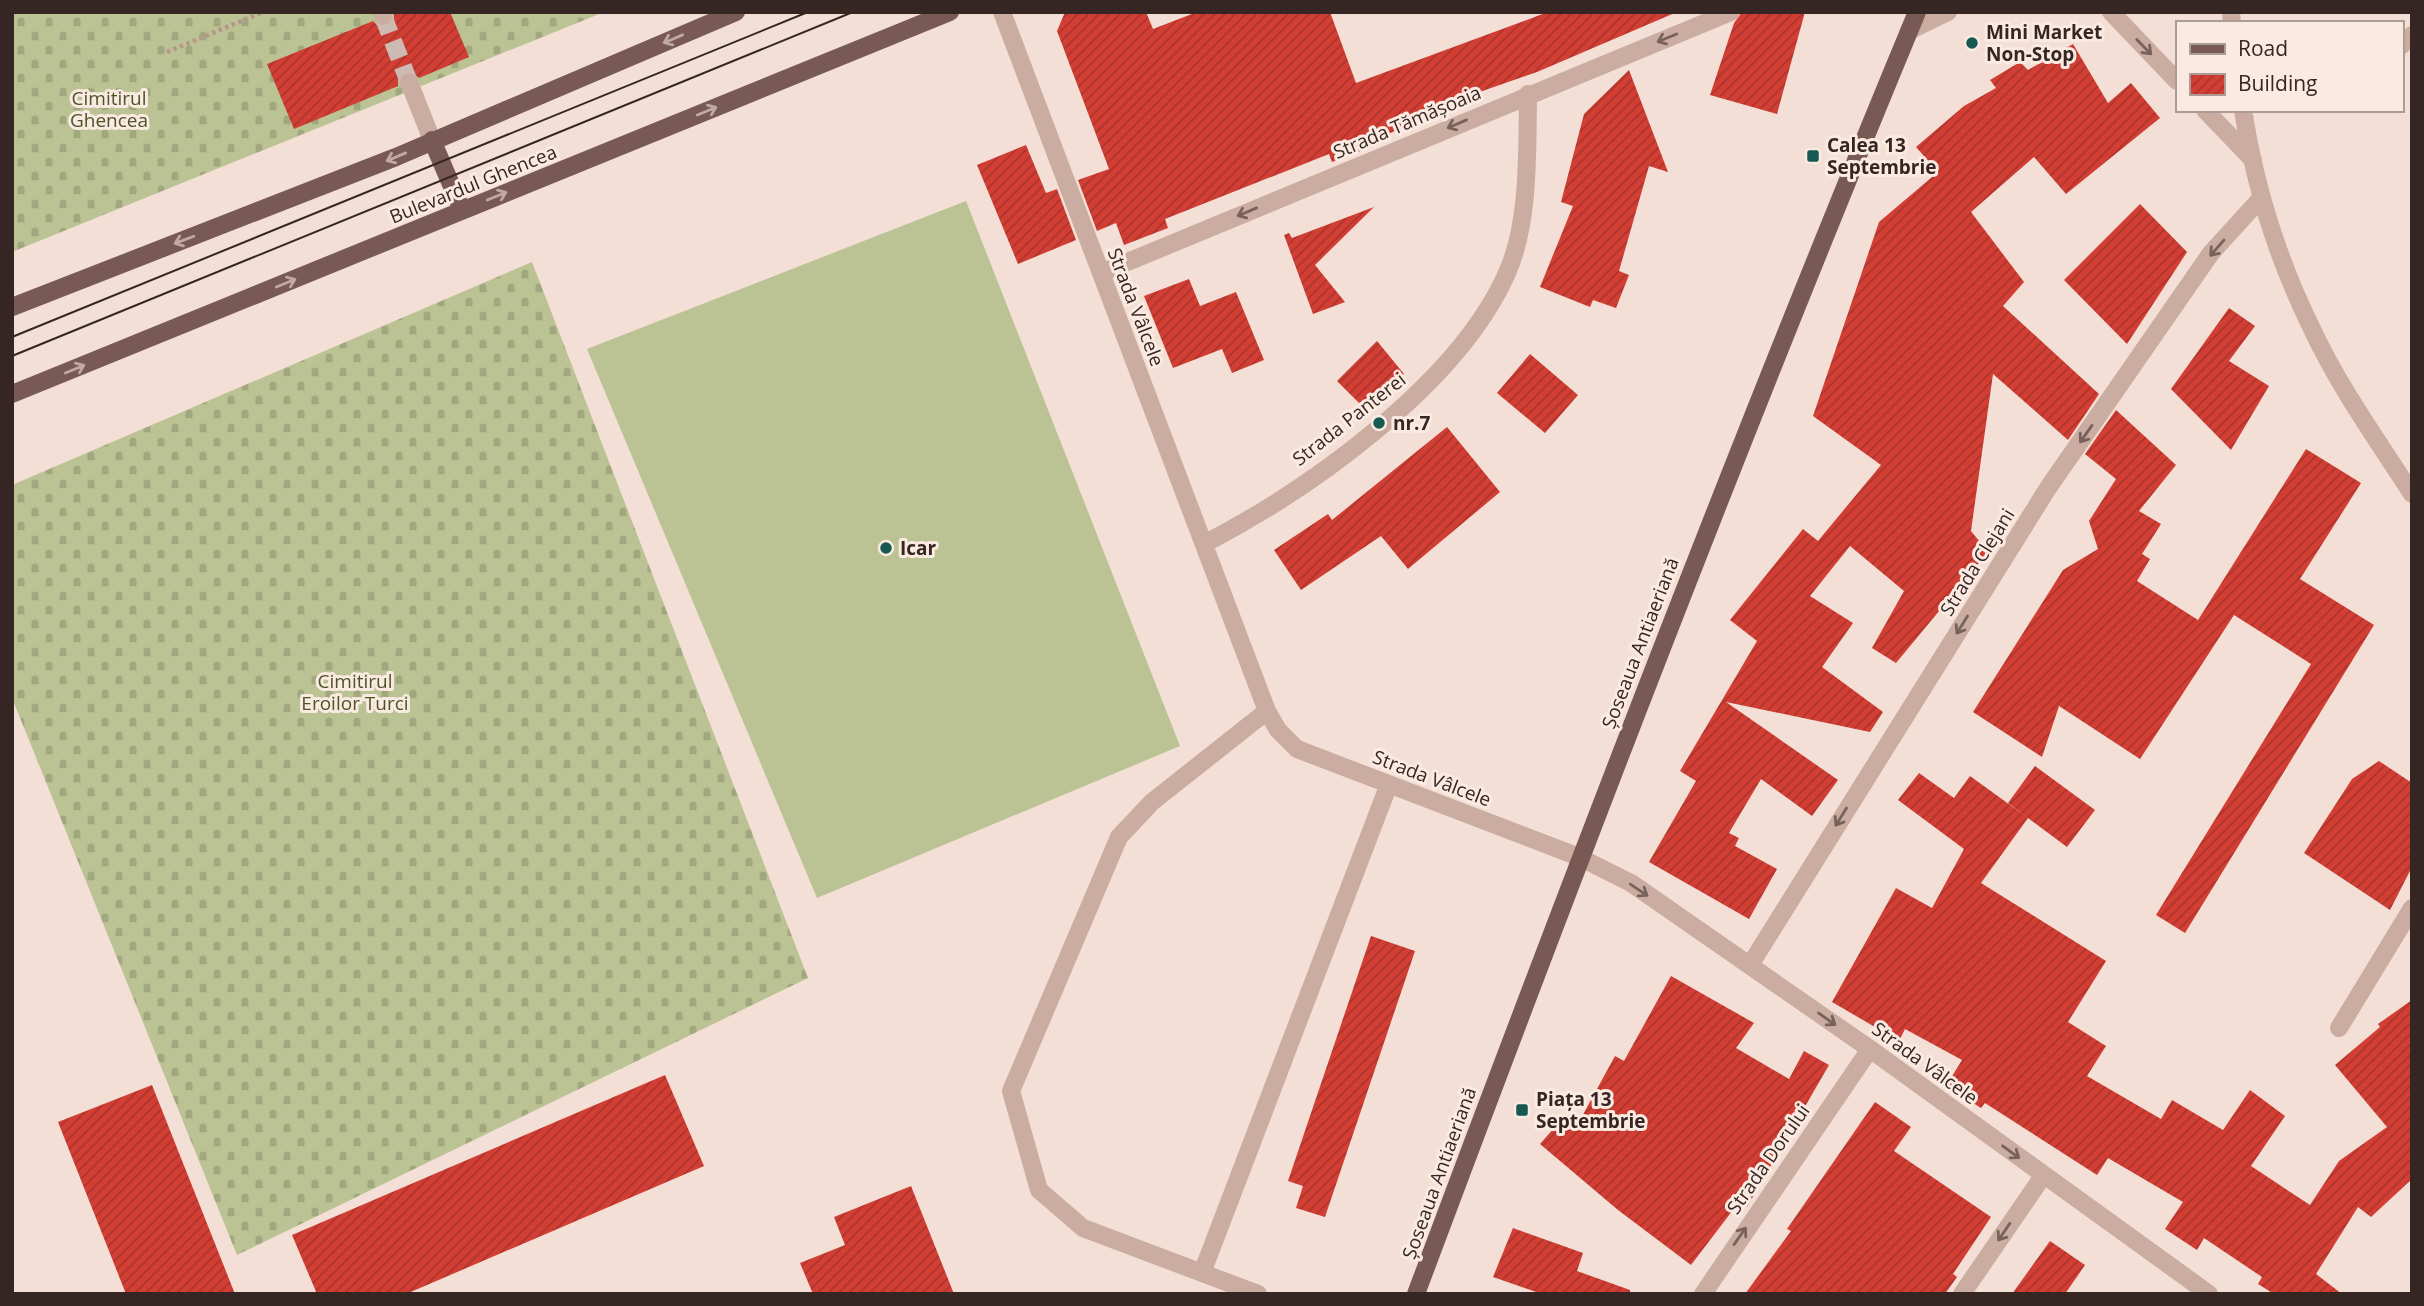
<svg xmlns="http://www.w3.org/2000/svg" width="2424" height="1306" font-family="'Open Sans',sans-serif">
<defs>
<pattern id="cemetery-stones" width="16" height="16" patternUnits="userSpaceOnUse" patternTransform="scale(1.75)"><rect width="16" height="16" fill="#bbc394"/><path d="M2 7V4a2 2 0 0 1 4 0v3zM10 15v-3a2 2 0 0 1 4 0v3z" fill="#a1a77f"/></pattern>
<pattern id="building-hatch" width="6" height="6" patternUnits="userSpaceOnUse" patternTransform="scale(1.75)"><rect width="6" height="6" fill="#d23e34"/><path d="M-1 1l2-2M0 6l6-6M5 7l2-2" fill="none" stroke="#ab342c"/></pattern>
</defs>
<rect width="100%" height="100%" fill="#f3dfd5"/>
<path fill="url(#cemetery-stones)" d="M 12,12 L 604,12 L 12,252 Z
M 532,262 L 808,978 L 237,1255 L 12,698 L 12,485 Z"/>
<path fill="#bbc394" d="M 966,201 L 1180,746 L 817,898 L 587,349 Z"/>
<path fill="url(#building-hatch)" d="M 394,12 L 450,12 L 469,57 L 419,78 L 411,71 L 404,72 L 398,80 L 398,86 L 294,129 L 267,64 L 373,21 L 379,27 L 386,27 L 394,20 Z
M 1065,12 L 1146,12 L 1153,29 L 1197,12 L 1330,12 L 1356,83 L 1548,12 L 1677,12 L 1537,72 L 1471,95 L 1472,98 L 1374,140 L 1376,145 L 1332,162 L 1329,154 L 1165,219 L 1168,228 L 1124,245 L 1116,223 L 1097,231 L 1078,180 L 1109,169 L 1057,31 Z
M 1742,12 L 1805,12 L 1777,114 L 1710,95 L 1734,23 Z
M 2073,44 L 2108,103 L 2131,83 L 2160,118 L 2066,194 L 2034,157 L 1971,212 L 2024,282 L 2003,306 L 2099,394 L 2068,440 L 1993,374 L 1971,531 L 1988,552 L 1896,663 L 1872,648 L 1904,591 L 1850,546 L 1810,596 L 1853,623 L 1822,667 L 1883,712 L 1870,732 L 1726,702 L 1838,780 L 1812,816 L 1761,779 L 1729,833 L 1739,838 L 1735,846 L 1777,869 L 1749,919 L 1649,862 L 1696,781 L 1680,771 L 1757,641 L 1730,620 L 1803,529 L 1818,541 L 1881,465 L 1813,416 L 1879,222 L 1938,172 L 1916,147 L 1964,106 L 1996,88 L 1990,80 L 2020,62 L 2028,70 Z
M 1629,70 L 1668,172 L 1649,166 L 1619,271 L 1629,275 L 1616,308 L 1593,300 L 1590,307 L 1540,287 L 1573,206 L 1561,202 L 1584,114 Z
M 1026,145 L 1046,193 L 1057,189 L 1076,240 L 1018,264 L 977,165 Z
M 2140,204 L 2187,252 L 2127,344 L 2064,280 Z
M 1374,207 L 1315,265 L 1345,302 L 1313,314 L 1284,235 L 1289,233 L 1292,238 Z
M 1189,279 L 1200,306 L 1236,292 L 1264,360 L 1232,373 L 1222,349 L 1173,368 L 1144,296 Z
M 2229,308 L 2255,326 L 2229,361 L 2269,386 L 2231,450 L 2171,389 Z
M 1377,341 L 1404,374 L 1367,411 L 1337,381 Z
M 1530,354 L 1578,395 L 1545,433 L 1497,393 Z
M 2116,410 L 2176,465 L 2139,511 L 2161,524 L 2142,554 L 2150,559 L 2137,581 L 2198,620 L 2306,449 L 2361,483 L 2300,579 L 2374,625 L 2185,933 L 2156,915 L 2311,664 L 2234,615 L 2140,759 L 2059,706 L 2042,757 L 1973,712 L 2063,570 L 2098,549 L 2089,521 L 2116,479 L 2085,454 Z
M 1447,427 L 1500,492 L 1408,569 L 1381,536 L 1301,590 L 1274,550 L 1328,514 L 1332,520 Z
M 2379,761 L 2412,783 L 2412,867 L 2390,910 L 2304,853 L 2352,779 Z
M 2035,766 L 2095,810 L 2067,847 L 2008,803 Z
M 1919,773 L 1954,798 L 1970,776 L 2028,818 L 1981,883 L 2106,961 L 2068,1022 L 2106,1046 L 2087,1076 L 2161,1119 L 2172,1100 L 2223,1130 L 2250,1090 L 2285,1116 L 2251,1166 L 2310,1205 L 2339,1161 L 2387,1127 L 2335,1065 L 2380,1027 L 2378,1024 L 2412,1000 L 2412,1179 L 2371,1217 L 2358,1207 L 2316,1274 L 2342,1294 L 2274,1294 L 2258,1284 L 2262,1277 L 2204,1238 L 2197,1250 L 2165,1229 L 2183,1202 L 2108,1158 L 2097,1175 L 1985,1103 L 1981,1108 L 1946,1086 L 1962,1060 L 1905,1029 L 1899,1041 L 1832,1002 L 1896,888 L 1932,908 L 1964,849 L 1898,800 Z
M 1371,936 L 1415,951 L 1325,1217 L 1296,1208 L 1303,1186 L 1288,1181 Z
M 1671,976 L 1754,1023 L 1736,1048 L 1789,1079 L 1804,1051 L 1829,1065 L 1747,1207 L 1739,1202 L 1691,1265 L 1618,1210 L 1540,1144 L 1561,1120 L 1574,1131 L 1615,1056 L 1624,1061 Z
M 665,1075 L 704,1166 L 406,1294 L 317,1294 L 292,1235 Z
M 152,1085 L 235,1294 L 126,1294 L 58,1122 Z
M 1875,1102 L 1911,1127 L 1894,1151 L 1991,1217 L 1953,1274 L 1957,1277 L 1945,1294 L 1745,1294 L 1791,1231 L 1787,1229 Z
M 911,1186 L 954,1294 L 813,1294 L 800,1263 L 845,1245 L 834,1217 Z
M 1513,1228 L 1583,1253 L 1577,1271 L 1630,1290 L 1630,1294 L 1542,1294 L 1493,1277 Z
M 2050,1241 L 2085,1265 L 2065,1294 L 2012,1294 Z"/>
<g fill="none" stroke-linecap="round" stroke-linejoin="round">
<path stroke="#cdbab2" stroke-width="18" stroke-dasharray="18 9" stroke-linecap="butt" d="M 383,16 L 409,82"/>
<path stroke="#b7968a" stroke-width="4.5" stroke-dasharray="3.5 3.5" stroke-linecap="butt" d="M 167,52 L 263,12"/>
<path stroke="#cbaca0" stroke-width="18" d="M 382,12 L 383,16
M 1002,12 L 1267,711 L 1278,730 L 1297,749 L 1579,857 L 1631,883 L 1870,1049 L 2209,1294
M 2111,12 L 2177,81
M 2231,12 L 2232,23
M 1909,31 L 1948,12
M 2401,46 L 2412,35
M 409,82 L 432,140
M 2205,110 L 2253,160
M 2243,110 C 2255,187 2278,260 2312,329 C 2339,387 2378,441 2412,494
M 1101,273 L 1731,12
M 1204,544 C 1310,489 1458,384 1507,273 C 1530,222 1527,149 1528,94
M 1750,965 L 2048,488 L 2211,253 L 2262,197
M 2339,1028 L 2412,908
M 1202,1273 L 1389,784
M 1258,1294 L 1083,1228 L 1039,1190 L 1011,1091 L 1119,837 L 1152,802 L 1267,711
M 1703,1294 L 1870,1049
M 1962,1294 L 2043,1176"/>
<path stroke="#785953" stroke-width="18" d="M 432,140 L 462,210
M 12,307 L 396,157 L 736,12
M 12,394 L 950,12
M 1416,1294 C 1577,864 1741,436 1917,12"/>
<path stroke="#352624" stroke-width="2" d="M 12,337 L 808,12
M 12,356 L 853,12"/>
</g>
<defs><path id="oneway-shaft" d="M-6 0H5M1.5-3L5.5 0L1.5 3" fill="none" stroke-width="1.6" stroke-linecap="round" stroke-linejoin="round" transform="scale(1.75)"/></defs>
<g stroke="#78625c">
<use href="#oneway-shaft" transform="translate(1667 38) rotate(158)"/>
<use href="#oneway-shaft" transform="translate(2144 47) rotate(46)"/>
<use href="#oneway-shaft" transform="translate(1457 124) rotate(157)"/>
<use href="#oneway-shaft" transform="translate(1247 212) rotate(157)"/>
<use href="#oneway-shaft" transform="translate(2217 248) rotate(131)"/>
<use href="#oneway-shaft" transform="translate(2086 434) rotate(125)"/>
<use href="#oneway-shaft" transform="translate(1962 625) rotate(122)"/>
<use href="#oneway-shaft" transform="translate(1841 817) rotate(122)"/>
<use href="#oneway-shaft" transform="translate(1639 890) rotate(34)"/>
<use href="#oneway-shaft" transform="translate(1827 1019) rotate(35)"/>
<use href="#oneway-shaft" transform="translate(2011 1152) rotate(36)"/>
<use href="#oneway-shaft" transform="translate(2004 1232) rotate(124)"/>
<use href="#oneway-shaft" transform="translate(1740 1236) rotate(-55)"/>
</g>
<g stroke="#c0a9a1">
<use href="#oneway-shaft" transform="translate(673 39) rotate(157)"/>
<use href="#oneway-shaft" transform="translate(707 111) rotate(-22)"/>
<use href="#oneway-shaft" transform="translate(396 157) rotate(157)"/>
<use href="#oneway-shaft" transform="translate(497 196) rotate(-22)"/>
<use href="#oneway-shaft" transform="translate(184 240) rotate(159)"/>
<use href="#oneway-shaft" transform="translate(286 283) rotate(-22)"/>
<use href="#oneway-shaft" transform="translate(75 369) rotate(-22)"/>
</g>
<g fill="#165952" stroke="#faeae1" stroke-width="2.5">
<circle cx="1972" cy="43" r="7"/>
<rect x="1806" y="149" width="14" height="14" rx="3.5"/>
<circle cx="1379" cy="423" r="7"/>
<circle cx="886" cy="548" r="7"/>
<rect x="1515" y="1103" width="14" height="14" rx="3.5"/>
</g>
<g text-anchor="middle" dominant-baseline="central" stroke-width="6" stroke-linejoin="round" paint-order="stroke">
<g font-size="19" font-weight="bold" fill="#352624" stroke="#faeae1" text-anchor="start">
<text x="1986" y="32">Mini Market<tspan x="1986" dy="22">Non-Stop</tspan></text>
<text x="1827" y="145">Calea 13<tspan x="1827" dy="22">Septembrie</tspan></text>
<text x="1393" y="423">nr.7</text>
<text x="900" y="548">Icar</text>
<text x="1536" y="1099">Piața 13<tspan x="1536" dy="22">Septembrie</tspan></text>
</g>
<g font-size="19" fill="#4c5526" stroke="#faeae1">
<text x="109" y="98">Cimitirul<tspan x="109" dy="22">Ghencea</tspan></text>
<text x="355" y="681">Cimitirul<tspan x="355" dy="22">Eroilor Turci</tspan></text>
</g>
<g font-size="19" fill="#352624" stroke="#faeae1">
<text transform="translate(1407 122) rotate(-23)">Strada Tămășoaia</text>
<text transform="translate(473 184) rotate(-22)">Bulevardul Ghencea</text>
<text transform="translate(1136 307) rotate(69)">Strada Vâlcele</text>
<text transform="translate(1349 419) rotate(-38)">Strada Panterei</text>
<text transform="translate(1977 562) rotate(-58)">Strada Clejani</text>
<text transform="translate(1640 643) rotate(-69)">Șoseaua Antiaeriană</text>
<text transform="translate(1432 778) rotate(21)">Strada Vâlcele</text>
<text transform="translate(1925 1063) rotate(36)">Strada Vâlcele</text>
<text transform="translate(1768 1159) rotate(-55)">Strada Dorului</text>
<text transform="translate(1439 1173) rotate(-70)">Șoseaua Antiaeriană</text>
</g>
</g>
<rect width="2424" height="1306" fill="none" stroke="#352624" stroke-width="28"/>
<rect x="2176" y="21" width="228" height="91" fill="#faeae1" stroke="#ab9c95" stroke-width="2"/>
<rect x="2190" y="44" width="35" height="10" fill="#785953" stroke="#ab9c95" stroke-width="2"/>
<text x="2238" y="56" font-size="21" fill="#352624">Road</text>
<rect x="2190" y="74" width="35" height="21" fill="url(#building-hatch)" stroke="#ab9c95" stroke-width="2"/>
<text x="2238" y="91" font-size="21" fill="#352624">Building</text>
</svg>
